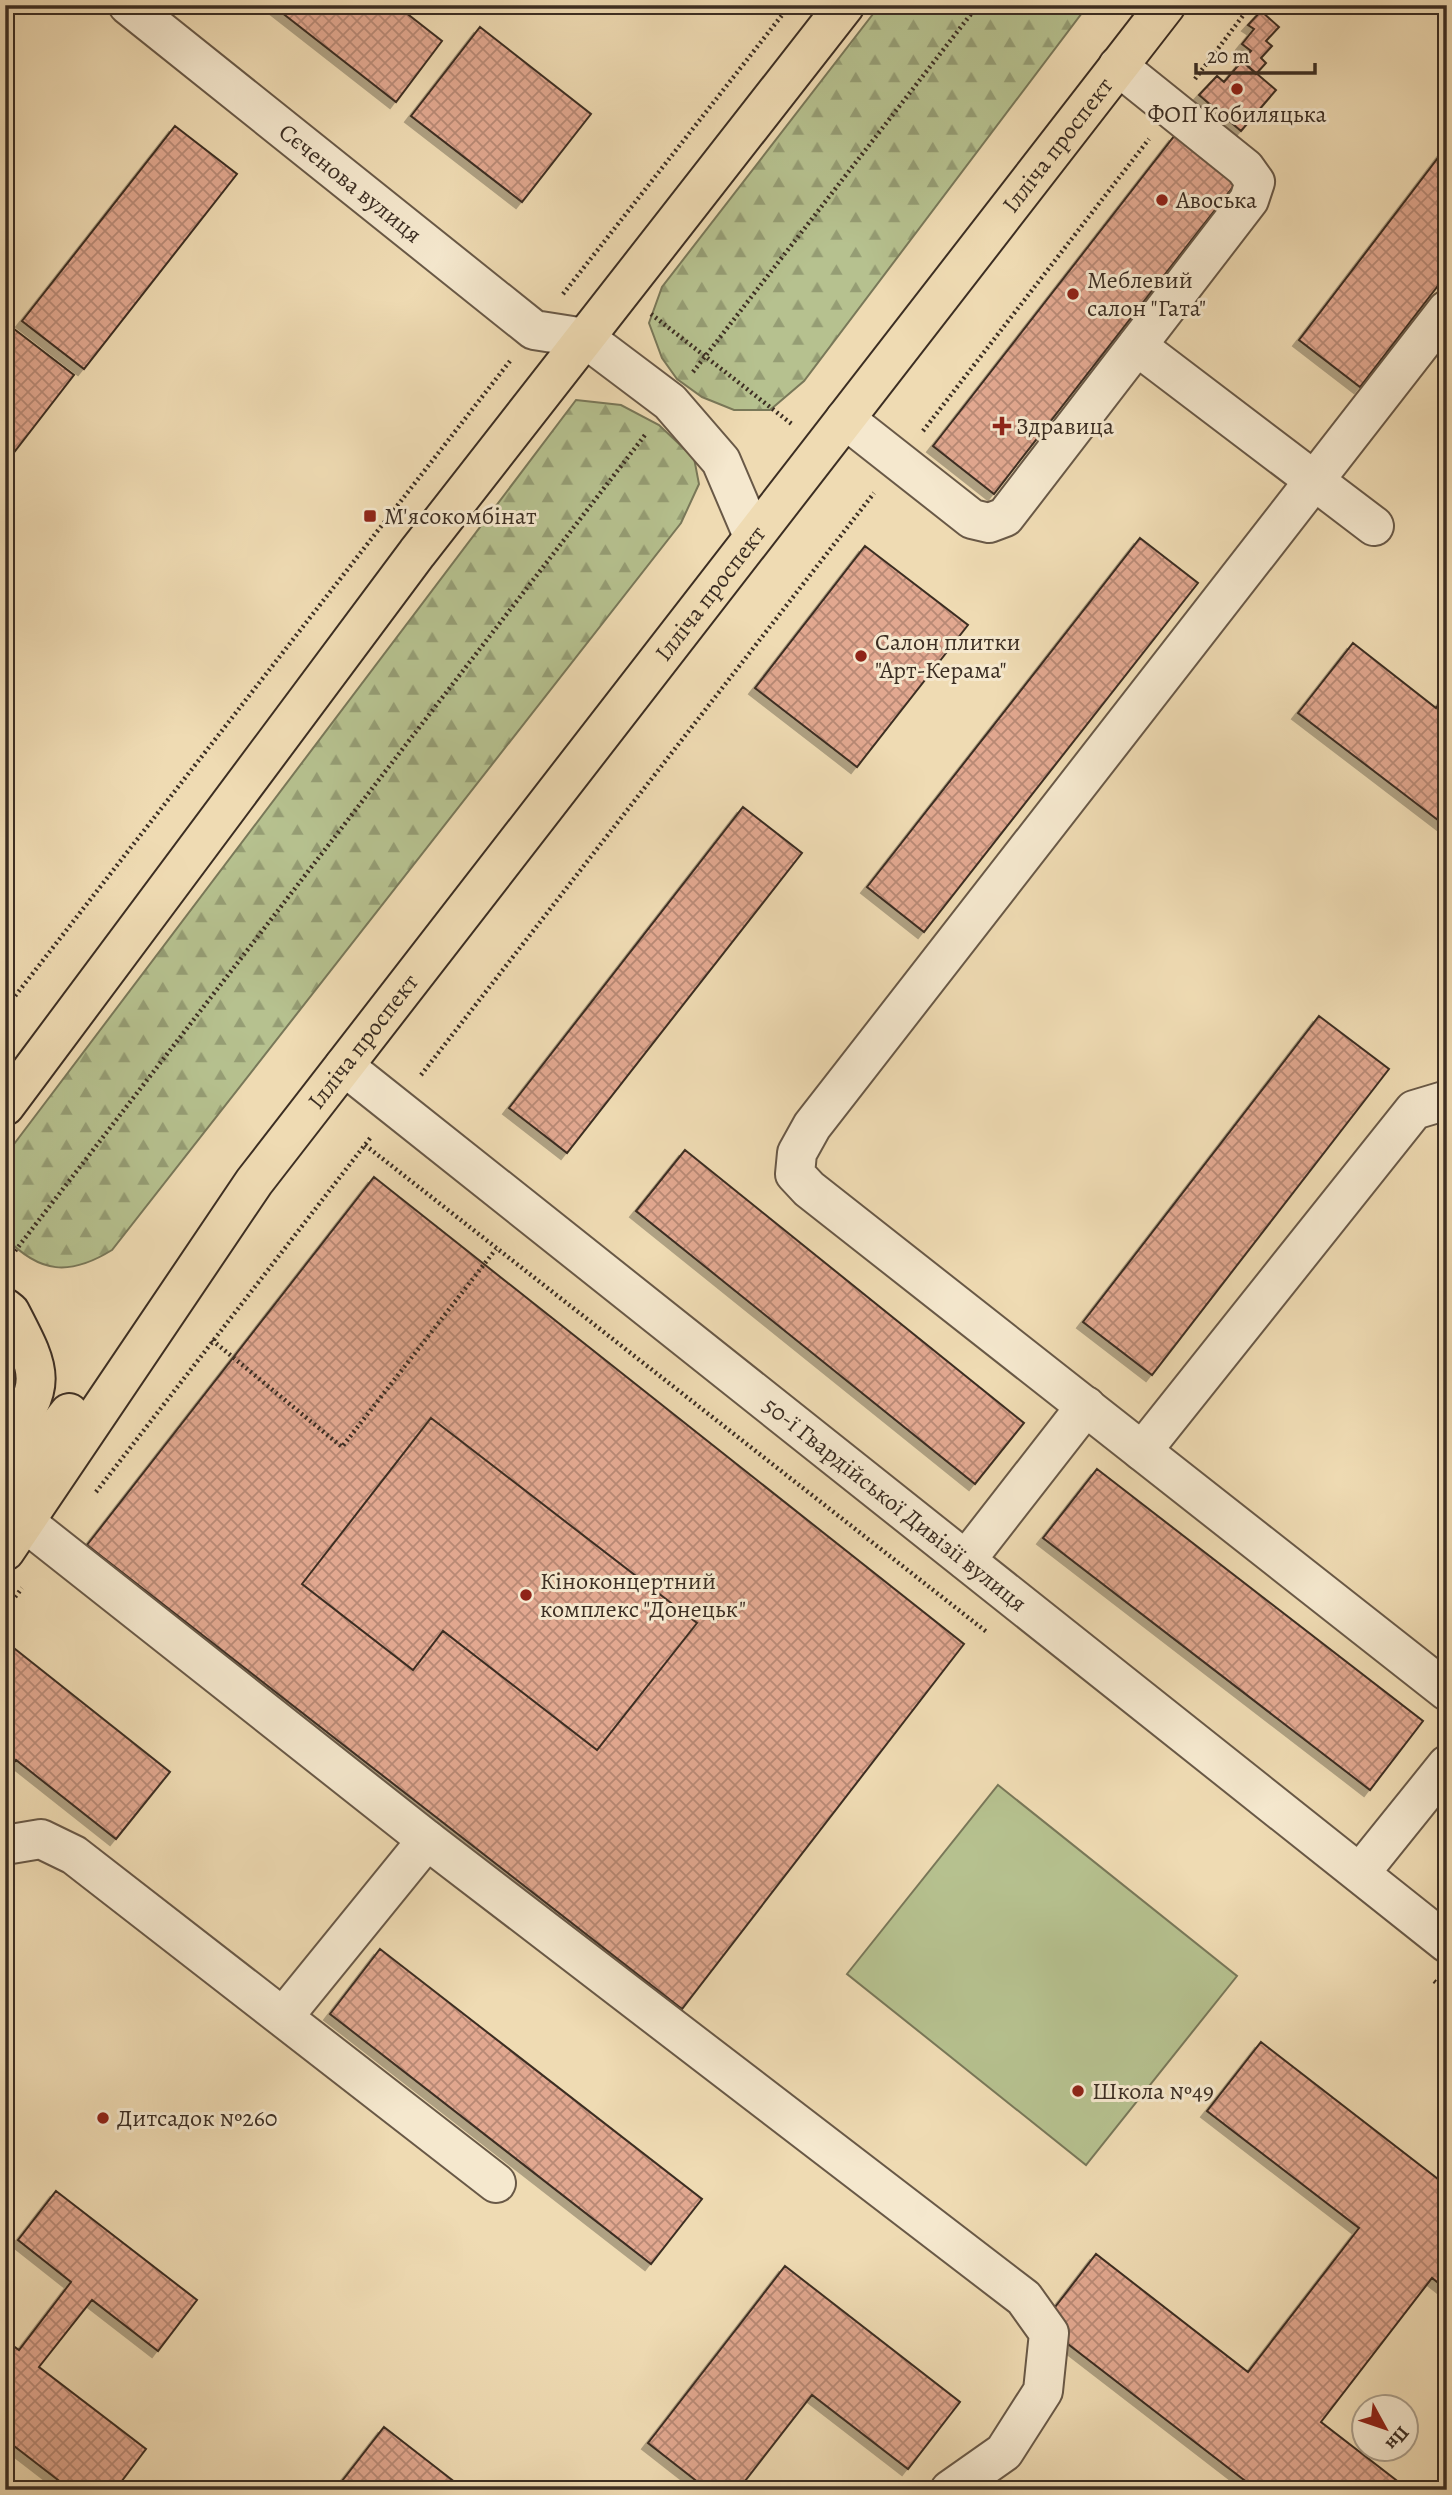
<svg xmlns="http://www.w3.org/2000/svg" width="1452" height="2495" font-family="Alegreya,serif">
<defs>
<pattern id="forest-firs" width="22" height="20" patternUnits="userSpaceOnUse" patternTransform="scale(1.75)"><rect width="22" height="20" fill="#b6c18f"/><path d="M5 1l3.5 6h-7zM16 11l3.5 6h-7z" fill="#959d74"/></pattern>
<pattern id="building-cross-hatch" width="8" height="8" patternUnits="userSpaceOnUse" patternTransform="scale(1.75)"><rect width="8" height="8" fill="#e2a890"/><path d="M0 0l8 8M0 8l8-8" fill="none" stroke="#b88975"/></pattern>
<filter id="shadow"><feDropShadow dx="-6" dy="6" stdDeviation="0" flood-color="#0004"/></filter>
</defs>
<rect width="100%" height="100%" fill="#efdbb3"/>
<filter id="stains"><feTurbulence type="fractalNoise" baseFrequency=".00286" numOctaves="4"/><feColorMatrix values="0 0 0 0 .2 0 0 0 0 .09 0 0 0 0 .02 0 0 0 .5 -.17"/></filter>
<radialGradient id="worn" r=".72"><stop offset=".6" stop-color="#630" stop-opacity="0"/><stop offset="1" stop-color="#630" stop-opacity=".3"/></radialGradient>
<path fill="url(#forest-firs)" stroke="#797859" stroke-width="2" d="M 880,5 L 1088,5 L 804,381 L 770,410 L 734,410 L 702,397 L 677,379 L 662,358 L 649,323 L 662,287 Z
M 576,400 L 621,405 L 659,425 L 694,458 L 699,484 L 681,523 L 112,1250 C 70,1276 40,1274 5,1237 L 5,1156 Z"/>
<path fill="#b6c18f" stroke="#797859" stroke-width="2" d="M 998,1785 L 1237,1976 L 1086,2165 L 847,1974 Z"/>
<path fill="url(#building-cross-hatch)" stroke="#3c2e23" stroke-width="2" filter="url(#shadow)" d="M 272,5 L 396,5 L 442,41 L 396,102 Z
M 1261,11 L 1279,27 L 1266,41 L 1272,46 L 1261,58 L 1266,63 L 1256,74 L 1242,61 L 1251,51 L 1242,44 L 1254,29 L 1248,25 Z
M 480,27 L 591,114 L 522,202 L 411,116 Z
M 1242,61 L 1276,90 L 1241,131 L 1199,95 L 1217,76 L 1224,82 Z
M 175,126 L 237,174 L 84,369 L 22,321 Z
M 1175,135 L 1236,183 L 994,494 L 933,446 Z
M 1447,146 L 1447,274 L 1360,387 L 1299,340 Z
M 5,322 L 74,375 L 5,464 Z
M 1140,538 L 1198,583 L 924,932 L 867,887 Z
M 865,546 L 968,625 L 857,767 L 755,688 Z
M 1353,643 L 1436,708 L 1447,694 L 1447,827 L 1298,713 Z
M 743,807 L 802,853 L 567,1153 L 509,1108 Z
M 1319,1016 L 1389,1069 L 1152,1375 L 1083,1322 Z
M 685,1150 L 1024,1423 L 975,1484 L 636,1211 Z
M 374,1177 L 964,1644 L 682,2009 L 87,1545 Z
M 431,1418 L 697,1623 L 597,1750 L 443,1631 L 413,1670 L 302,1584 Z
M 1097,1469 L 1423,1721 L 1370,1790 L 1043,1538 Z
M 5,1641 L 170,1772 L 116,1839 L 16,1760 L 5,1773 Z
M 380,1949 L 702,2199 L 651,2264 L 330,2014 Z
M 1261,2042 L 1447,2186 L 1447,2290 L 1432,2278 L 1321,2422 L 1409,2490 L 1257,2490 L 1042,2324 L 1096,2254 L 1248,2372 L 1359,2228 L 1207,2111 Z
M 56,2191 L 197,2300 L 158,2351 L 92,2300 L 39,2367 L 146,2449 L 115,2490 L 71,2490 L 5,2439 L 5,2340 L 19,2350 L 71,2282 L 18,2240 Z
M 785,2266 L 960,2402 L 908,2469 L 812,2395 L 738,2490 L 708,2490 L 648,2443 Z
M 384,2427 L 465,2490 L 335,2490 Z"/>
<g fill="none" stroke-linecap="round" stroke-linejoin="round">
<g stroke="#695947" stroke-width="42">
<g id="minor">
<path id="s1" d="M 128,5 L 534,330 L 585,338 L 670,402 L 721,461 L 753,536"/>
<path d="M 1447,310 L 812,1126 L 797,1153 L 795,1174 L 809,1189 L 1447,1691"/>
<path d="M 1137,346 L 1374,526"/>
<path d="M 845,419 L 972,519 L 989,523 L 1005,517 L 1249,200 L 1255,182 L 1245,168 L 1118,66"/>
<path id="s2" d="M 344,1066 L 1447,1943"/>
<path d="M 1142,1451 L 1414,1110 L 1444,1101 L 1447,1103"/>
<path d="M 26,1523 L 427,1840 L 1024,2298 L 1049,2333 L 1043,2391 L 1004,2452 L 950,2490"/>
<path d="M 966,1560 L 1086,1406"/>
<path d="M 5,1845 L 41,1839 L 74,1855 L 496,2183"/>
<path d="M 1360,1873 L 1447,1765"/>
<path d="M 284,2016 L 427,1840"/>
</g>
</g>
<g stroke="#3c2e23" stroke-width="42">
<g id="major">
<path d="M 5,1106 L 417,553 L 845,5"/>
<path d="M 5,1308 L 10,1312 C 40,1370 50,1385 5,1439"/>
<path d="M 5,1494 L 69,1413"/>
<path id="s3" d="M 5,1551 L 254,1182 L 1166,5"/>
</g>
</g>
<path stroke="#3c2e23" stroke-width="4.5" stroke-dasharray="2 3.5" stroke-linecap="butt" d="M 1195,79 L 1251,5
M 563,294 L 790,5
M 651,314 L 793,425
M 693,372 L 978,5
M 923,431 L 1149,139
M 5,1009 L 510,361
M 421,1075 L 874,493
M 365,1145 L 988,1633
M 5,1264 L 645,435
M 212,1340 L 342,1447 L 496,1249
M 96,1492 L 371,1137
M 5,1610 L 22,1588
M 1434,1981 L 1447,1991"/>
<use href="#minor" stroke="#f5e8ce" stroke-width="38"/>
<use href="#major" stroke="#efdbb3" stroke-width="38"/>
</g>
<g fill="#8f2418" stroke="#f5e8ce" stroke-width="2.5">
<circle cx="1237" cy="89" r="7"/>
<circle cx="1162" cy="200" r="7"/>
<circle cx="1073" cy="294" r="7"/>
<path d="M998.5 415.5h7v7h7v7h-7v7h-7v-7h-7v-7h7z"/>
<rect x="363" y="509" width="14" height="14" rx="3.5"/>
<circle cx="861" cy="656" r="7"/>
<circle cx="526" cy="1595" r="7"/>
<circle cx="1078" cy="2091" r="7"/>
<circle cx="103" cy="2118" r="7"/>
</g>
<g text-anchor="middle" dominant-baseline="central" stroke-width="6" stroke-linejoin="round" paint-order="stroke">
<g font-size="24" fill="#3c2e23" stroke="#f5e8ce" text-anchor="start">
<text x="1237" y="114" text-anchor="middle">ФОП Кобиляцька</text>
<text x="1176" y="200">Авоська</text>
<text x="1087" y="280">Меблевий<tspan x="1087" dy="28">салон "Гата"</tspan></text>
<text x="1016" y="426">Здравица</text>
<text x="384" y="516">М'ясокомбінат</text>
<text x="875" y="642">Салон плитки<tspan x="875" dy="28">"Арт-Керама"</tspan></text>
<text x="540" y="1581">Кіноконцертний<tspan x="540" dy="28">комплекс "Донецьк"</tspan></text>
<text x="1092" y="2091">Школа №49</text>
<text x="117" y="2118">Дитсадок №260</text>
</g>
<g font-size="24" fill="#3c2e23" stroke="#f5e8ce">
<text stroke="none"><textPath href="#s3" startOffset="1757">Ілліча проспект</textPath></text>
<text stroke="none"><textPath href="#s1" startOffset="285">Сєченова вулиця</textPath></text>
<text stroke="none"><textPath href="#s3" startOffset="1190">Ілліча проспект</textPath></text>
<text stroke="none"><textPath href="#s3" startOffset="623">Ілліча проспект</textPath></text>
<text stroke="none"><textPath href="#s2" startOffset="704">50-ї Гвардійської Дивізії вулиця</textPath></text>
</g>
</g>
<rect width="1452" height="2495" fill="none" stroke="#efdbb3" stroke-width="28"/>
<rect x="7" y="7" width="1438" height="2481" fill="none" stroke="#3c2e23" stroke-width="3.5"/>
<rect x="14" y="14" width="1424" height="2467" fill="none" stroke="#3c2e23" stroke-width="2"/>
<g transform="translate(1385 2428) rotate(130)"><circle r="33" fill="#f5e8ce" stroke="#ab9e8a" stroke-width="2"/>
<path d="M0-5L12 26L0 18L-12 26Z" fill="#8f2418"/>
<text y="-10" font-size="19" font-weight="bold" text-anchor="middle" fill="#3c2e23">Пн</text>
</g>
<path d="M1196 63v10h119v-10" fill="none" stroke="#3c2e23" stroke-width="3.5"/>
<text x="1207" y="63" font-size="21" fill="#3c2e23" stroke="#f5e8ce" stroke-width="5" paint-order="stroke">20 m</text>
<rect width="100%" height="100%" filter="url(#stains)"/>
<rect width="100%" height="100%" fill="url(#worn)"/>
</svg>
